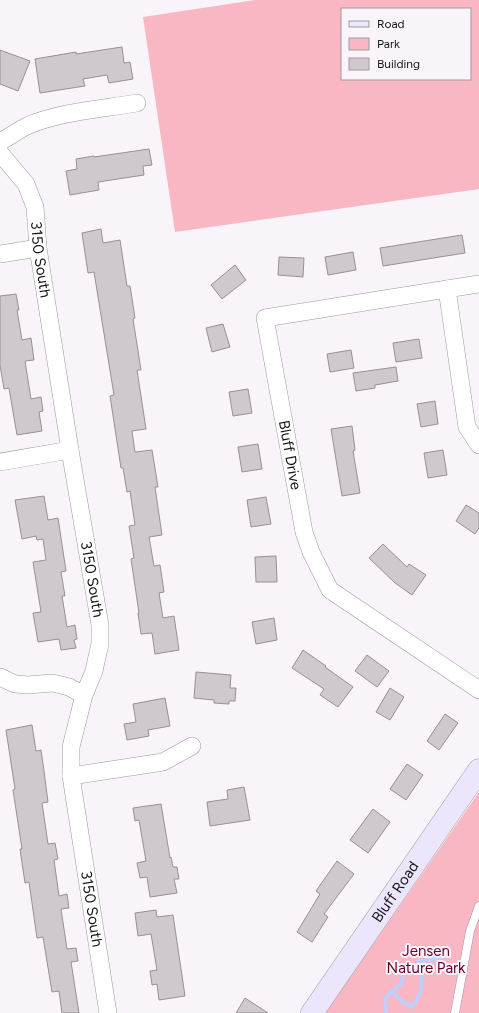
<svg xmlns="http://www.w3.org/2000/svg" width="479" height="1013" font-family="Figtree,sans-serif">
<rect width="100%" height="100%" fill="#f9f4fa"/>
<path fill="#f8b7c3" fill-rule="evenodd" d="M 255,0 L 479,0 L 479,189 L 175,232 L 143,17 ZM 342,9 L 470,9 L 470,79 L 342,79 Z
M 479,792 L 479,1013 L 326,1013 L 335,999 Z"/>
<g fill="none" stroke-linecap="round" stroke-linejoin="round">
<path stroke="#bfcffa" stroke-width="4" d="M 392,991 L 400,1000 L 412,1007 C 424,991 423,980 418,962 L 444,957
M 386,1013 L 385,998 L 401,984 L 404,972"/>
</g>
<path fill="#cfc8cc" stroke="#979094" d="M 122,47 L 124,63 L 130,62 L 133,79 L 109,83 L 107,75 L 83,79 L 85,86 L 40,93 L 35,59 L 76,52 L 76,54 Z
M 0,50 L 30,61 L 18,91 L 0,84 Z
M 149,149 L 152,165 L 143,166 L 144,175 L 98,182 L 99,190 L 70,195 L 66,171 L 77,169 L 76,159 L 94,156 L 94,157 Z
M 101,229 L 103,243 L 120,240 L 127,286 L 130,286 L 135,318 L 133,319 L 141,370 L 137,370 L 146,429 L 132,431 L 135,452 L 152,450 L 158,487 L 155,487 L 162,535 L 149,537 L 154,566 L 160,565 L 164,592 L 159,593 L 163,618 L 174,616 L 179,650 L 155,654 L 152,633 L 141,634 L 138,613 L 139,613 L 131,559 L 134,558 L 129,526 L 135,525 L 130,491 L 127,492 L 123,468 L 121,468 L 110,396 L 114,395 L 94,272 L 88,273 L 82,233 Z
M 462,235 L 465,253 L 383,266 L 380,248 Z
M 353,252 L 356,270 L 328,275 L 325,257 Z
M 279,257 L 304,258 L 303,277 L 278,275 Z
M 235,265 L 246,280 L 222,299 L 211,285 Z
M 16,294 L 19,310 L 17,310 L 22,340 L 31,338 L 34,360 L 25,361 L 31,399 L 41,397 L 43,411 L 39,412 L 42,431 L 17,435 L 9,388 L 4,389 L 0,365 L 0,296 Z
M 223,324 L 230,347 L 212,352 L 206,328 Z
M 419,339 L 422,358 L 396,362 L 393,343 Z
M 351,350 L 354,368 L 330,372 L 327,354 Z
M 396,367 L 398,381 L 375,385 L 375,388 L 356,391 L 353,373 Z
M 248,389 L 252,413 L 233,416 L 229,392 Z
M 435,401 L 438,424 L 421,427 L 417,404 Z
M 352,426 L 355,450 L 353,451 L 360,493 L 342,496 L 331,429 Z
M 258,444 L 262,469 L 242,472 L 238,447 Z
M 443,450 L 447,475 L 428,478 L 424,453 Z
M 44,496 L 48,520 L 58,518 L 66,571 L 61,572 L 65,596 L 62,596 L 67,627 L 75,625 L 77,639 L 74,640 L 76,648 L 61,650 L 59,639 L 38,642 L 33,613 L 41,612 L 33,562 L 46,560 L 43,539 L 37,540 L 36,536 L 22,539 L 15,500 Z
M 266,497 L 271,524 L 251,527 L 247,500 Z
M 466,505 L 479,513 L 479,528 L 475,534 L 456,521 Z
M 383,544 L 407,567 L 409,564 L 426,575 L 412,595 L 395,583 L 369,558 Z
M 276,556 L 277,582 L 256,582 L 255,557 Z
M 274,618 L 277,640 L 256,644 L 252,622 Z
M 303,650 L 326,666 L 325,667 L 353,687 L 338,707 L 320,695 L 324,689 L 292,668 Z
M 367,655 L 389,671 L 377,687 L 355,671 Z
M 196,672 L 231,675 L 230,688 L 236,688 L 235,701 L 229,701 L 229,704 L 214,703 L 214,700 L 194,698 Z
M 390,688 L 404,697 L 390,720 L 376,712 Z
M 165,698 L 170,726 L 148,730 L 149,736 L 127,740 L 124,724 L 136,722 L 133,704 Z
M 445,714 L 458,723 L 439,750 L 427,741 Z
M 32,725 L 36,751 L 41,750 L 44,771 L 48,802 L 42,803 L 48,844 L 55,843 L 58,859 L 54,860 L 59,896 L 67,894 L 69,908 L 61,909 L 67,949 L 76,948 L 78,961 L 71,962 L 79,1013 L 62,1013 L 59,991 L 52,992 L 43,937 L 37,938 L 29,882 L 25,883 L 20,849 L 22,849 L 13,790 L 15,789 L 6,730 Z
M 407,764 L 423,775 L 406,800 L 390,789 Z
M 244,787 L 250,820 L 210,826 L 207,802 L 228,799 L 227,790 Z
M 161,804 L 170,858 L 171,857 L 173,867 L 177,867 L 179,879 L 174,879 L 177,893 L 150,897 L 147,877 L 140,878 L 137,863 L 146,861 L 139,820 L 135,821 L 133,808 Z
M 373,809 L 390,822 L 368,853 L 350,840 Z
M 337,861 L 354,874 L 324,914 L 328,917 L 312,942 L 297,932 L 320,894 L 316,891 Z
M 156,910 L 157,917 L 173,915 L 185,996 L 159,1000 L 157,984 L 152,985 L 150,971 L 157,970 L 151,934 L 138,936 L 135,913 Z
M 245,998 L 268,1013 L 236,1013 Z"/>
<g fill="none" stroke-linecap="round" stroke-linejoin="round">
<g stroke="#9d999e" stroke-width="9">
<path id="service" d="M 455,1013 L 470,931 L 479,906"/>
</g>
<g stroke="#9d999e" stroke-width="18">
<g id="minor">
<path d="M 0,142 C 9,137 17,131 27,126 C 58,112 102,109 137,103"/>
<path id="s1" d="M 0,153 L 26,184 L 35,207 L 38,248 L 70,450 L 100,625 L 100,644 L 97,657 L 94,671 L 84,695 L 71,747 L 71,776 L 108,1013"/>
<path d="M 0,254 L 38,248"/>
<path id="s2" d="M 479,284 L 265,318 L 304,532 L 311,552 L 330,590 L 479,690"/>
<path d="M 447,289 L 467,427 L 479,445"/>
<path d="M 0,462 L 70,450"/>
<path d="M 0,677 L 15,684 L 28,685 L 53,683 L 69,687 L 84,695"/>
<path d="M 71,776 L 163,762 L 192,746"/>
</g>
</g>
<g stroke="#9d999e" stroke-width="23">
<g id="secondary">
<path id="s3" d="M 312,1013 L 479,770"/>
</g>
</g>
<use href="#service" stroke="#fff" stroke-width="8"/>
<use href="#minor" stroke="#fff" stroke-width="17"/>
<use href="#secondary" stroke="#ebe6fc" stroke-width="22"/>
</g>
<g text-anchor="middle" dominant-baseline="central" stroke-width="4" stroke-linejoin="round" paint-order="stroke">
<g font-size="15" fill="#171517" stroke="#f9f4fa">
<text stroke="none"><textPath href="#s1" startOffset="118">3150 South</textPath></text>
<text stroke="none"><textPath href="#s2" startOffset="356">Bluff Drive</textPath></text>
<text stroke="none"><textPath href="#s1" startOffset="442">3150 South</textPath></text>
<text stroke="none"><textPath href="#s3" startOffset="147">Bluff Road</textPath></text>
<text stroke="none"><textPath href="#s1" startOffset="778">3150 South</textPath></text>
</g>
<g font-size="15" fill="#69002a" stroke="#f9f4fa">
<text x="426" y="951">Jensen<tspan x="426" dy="17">Nature Park</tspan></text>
</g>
</g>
<rect x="341" y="8" width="130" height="72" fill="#f9f4fa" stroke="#9f9b9f"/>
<rect x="349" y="21" width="20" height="6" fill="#ebe6fc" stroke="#9f9b9f"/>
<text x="377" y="28" font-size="12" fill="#171517">Road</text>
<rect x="349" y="38" width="20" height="12" fill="#f8b7c3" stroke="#9f9b9f"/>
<text x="377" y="48" font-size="12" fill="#171517">Park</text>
<rect x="349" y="58" width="20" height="12" fill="#cfc8cc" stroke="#9f9b9f"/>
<text x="377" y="68" font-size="12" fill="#171517">Building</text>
</svg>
